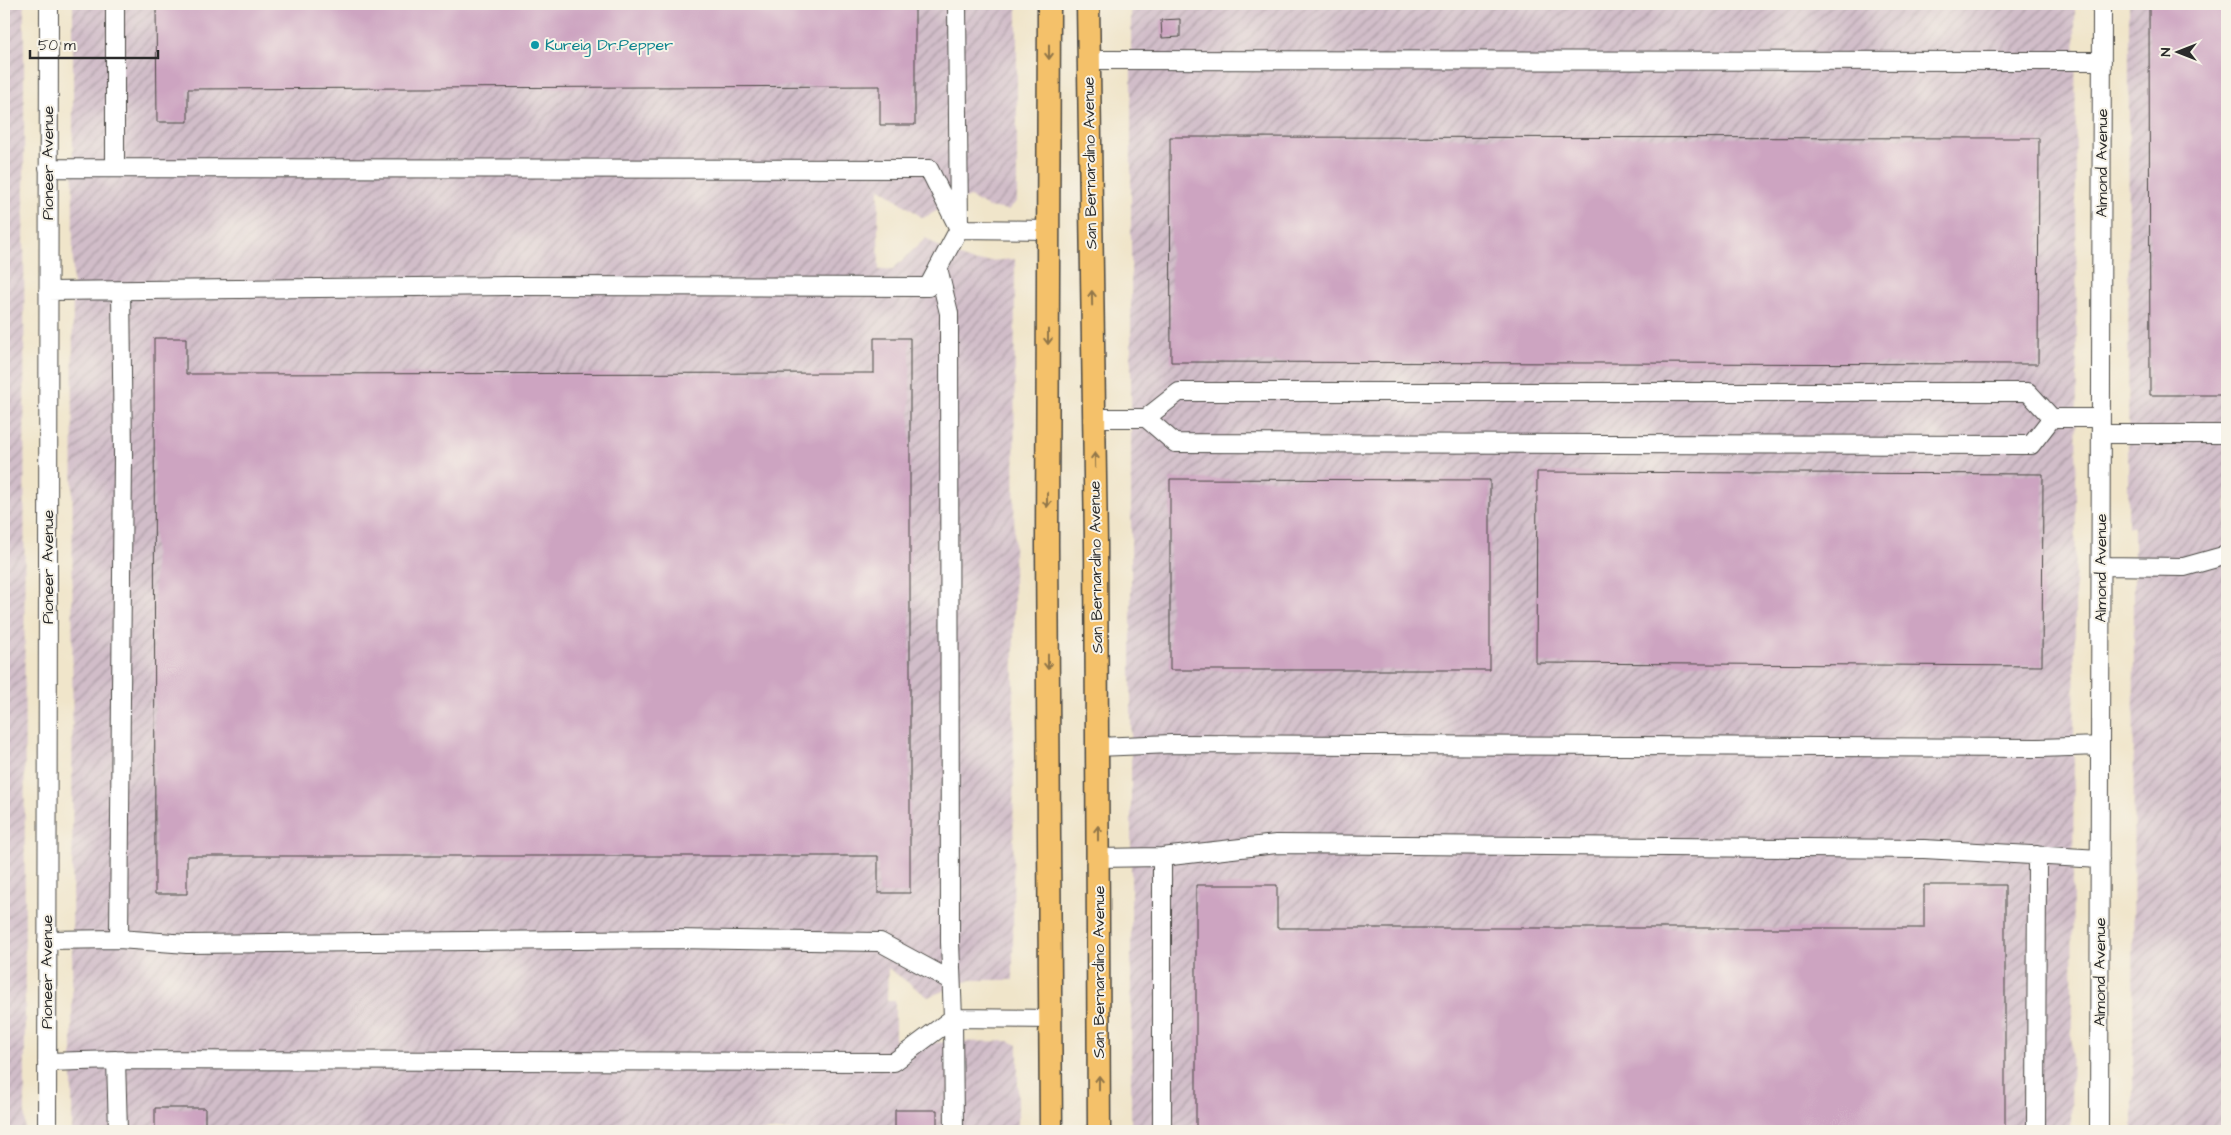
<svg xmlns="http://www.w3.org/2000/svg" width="2231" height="1135" font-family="'Architects Daughter',sans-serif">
<defs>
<pattern id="industrial-furrows" width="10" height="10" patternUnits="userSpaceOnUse" patternTransform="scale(1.25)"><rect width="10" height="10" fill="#d1bdc9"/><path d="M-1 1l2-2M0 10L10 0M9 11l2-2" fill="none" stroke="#aa9aa3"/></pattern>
</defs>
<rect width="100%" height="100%" fill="#f7f3e8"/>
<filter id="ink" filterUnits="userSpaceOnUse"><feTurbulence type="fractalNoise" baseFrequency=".02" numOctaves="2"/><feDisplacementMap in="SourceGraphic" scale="10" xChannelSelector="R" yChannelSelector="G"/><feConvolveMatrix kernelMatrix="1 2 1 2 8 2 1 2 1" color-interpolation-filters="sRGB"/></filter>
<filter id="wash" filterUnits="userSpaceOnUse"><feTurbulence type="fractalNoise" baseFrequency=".0096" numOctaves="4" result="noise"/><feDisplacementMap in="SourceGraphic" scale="20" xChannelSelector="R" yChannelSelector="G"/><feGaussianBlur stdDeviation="1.12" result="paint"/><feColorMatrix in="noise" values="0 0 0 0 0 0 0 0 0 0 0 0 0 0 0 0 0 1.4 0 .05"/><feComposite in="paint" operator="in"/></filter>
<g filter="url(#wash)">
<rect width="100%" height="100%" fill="#f0e5ca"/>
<path fill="url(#industrial-furrows)" d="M 4,4 L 24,4 L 25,1131 L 4,1131 Z
M 73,4 L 1017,4 L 1017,201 L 1008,210 L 988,207 L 970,197 L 946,206 L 923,218 L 879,187 L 878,231 L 879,270 L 893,269 L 926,238 L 946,252 L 974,262 L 1015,259 L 1013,980 L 971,980 L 928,997 L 888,968 L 887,1001 L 895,1001 L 895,1043 L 1009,1041 L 1018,1045 L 1018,1131 L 72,1131 Z
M 1131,4 L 2075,4 L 2077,371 L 2071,1131 L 1131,1131 Z
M 2129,4 L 2227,4 L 2227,1131 L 2133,1131 L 2134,527 L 2128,527 Z"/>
<g id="blocks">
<path fill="#cda4c1" d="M 156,4 L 915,4 L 915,125 L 880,125 L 880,86 L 188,89 L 188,122 L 157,122 Z
M 2149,4 L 2227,4 L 2227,395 L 2150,395 Z
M 1180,19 L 1180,37 L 1162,38 L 1161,20 Z
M 1170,137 L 2039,138 L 2038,364 L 1171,362 Z
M 154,338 L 186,338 L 186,374 L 874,373 L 874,338 L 910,338 L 910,893 L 878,893 L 878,856 L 187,856 L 187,894 L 155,894 Z
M 1537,472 L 2043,474 L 2042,666 L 1536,663 Z
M 1170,479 L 1490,480 L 1490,670 L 1170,670 Z
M 1196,885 L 1277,885 L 1277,928 L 1924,928 L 1924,885 L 2005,885 L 2005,1131 L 1196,1131 Z
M 155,1108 L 205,1108 L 205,1131 L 155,1131 Z
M 895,1110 L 937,1110 L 937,1131 L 895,1131 Z"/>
</g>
</g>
<g filter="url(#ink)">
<use href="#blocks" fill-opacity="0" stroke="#494743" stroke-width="1"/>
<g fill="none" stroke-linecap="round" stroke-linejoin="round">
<g stroke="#494743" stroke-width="20">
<path id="minor" d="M 115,4 L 115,168
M 1089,60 L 2102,61
M 48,168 L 929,169 L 958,227
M 959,229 L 1048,230
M 938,268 L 949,313 L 950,942 L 953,1018 L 954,1131
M 121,290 L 123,455 L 119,939 L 187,944 L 674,939 L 880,942 L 950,980
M 48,291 L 510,286 L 928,287 L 959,229 L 957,4
M 1094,418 L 1146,418 L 1175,443 L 2031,445 L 2052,418 L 2101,418
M 1146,418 L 1179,392 L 2028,392 L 2052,418
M 2101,434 L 2227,434
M 2101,566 L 2184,567 L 2227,555
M 1097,747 L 1172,744 L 2039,748 L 2100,746
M 1098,858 L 1162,857 L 1276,844 L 1924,849 L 2100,859
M 47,940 L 119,939
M 116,1060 L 894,1062 L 953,1018 L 1051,1019
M 47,1062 L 116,1060 L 118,1131
M 47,1131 L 49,4
M 1162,1131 L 1162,857
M 2036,1131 L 2037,855
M 2099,1131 L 2102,4"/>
</g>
<g stroke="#494743" stroke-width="25">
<path id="major" d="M 1049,4 L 1047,545 L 1051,1131
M 1088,4 L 1096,544 L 1099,1131"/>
</g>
<use href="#minor" stroke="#fff" stroke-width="18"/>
<use href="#major" stroke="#f4c16a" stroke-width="22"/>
</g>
<defs><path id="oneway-shaft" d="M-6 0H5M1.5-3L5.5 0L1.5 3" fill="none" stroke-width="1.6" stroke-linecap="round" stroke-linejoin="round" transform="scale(1.25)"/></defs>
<g stroke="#90764a">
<use href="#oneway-shaft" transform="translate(1049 52) rotate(90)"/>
<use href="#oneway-shaft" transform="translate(1092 298) rotate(-91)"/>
<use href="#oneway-shaft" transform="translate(1048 337) rotate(90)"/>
<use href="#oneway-shaft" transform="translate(1095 460) rotate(-91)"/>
<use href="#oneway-shaft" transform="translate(1047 500) rotate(90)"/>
<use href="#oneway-shaft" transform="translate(1048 662) rotate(90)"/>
<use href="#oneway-shaft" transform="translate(1098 833) rotate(-90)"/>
<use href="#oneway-shaft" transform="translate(1099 1083) rotate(-90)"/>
</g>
</g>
<circle fill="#0f9aa8" stroke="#f7f3e8" stroke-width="2" cx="535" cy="45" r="5"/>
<g text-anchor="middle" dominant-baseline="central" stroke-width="4" stroke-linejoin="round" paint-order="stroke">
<g font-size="16" fill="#0d838f" stroke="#f7f3e8" text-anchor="start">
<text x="545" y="45">Kureig Dr.Pepper</text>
</g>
<g font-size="16" fill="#2b2b2b" stroke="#f7f3e8">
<text transform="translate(48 163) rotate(-90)">Pioneer Avenue</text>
<text transform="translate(1090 163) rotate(-91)">San Bernardino Avenue</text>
<text transform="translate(2102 163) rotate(-90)">Almond Avenue</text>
<text transform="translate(48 567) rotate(-90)">Pioneer Avenue</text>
<text transform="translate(1096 567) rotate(-91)">San Bernardino Avenue</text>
<text transform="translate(2101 568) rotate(-90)">Almond Avenue</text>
<text transform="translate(47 972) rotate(-90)">Pioneer Avenue</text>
<text transform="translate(1099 972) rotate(-90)">San Bernardino Avenue</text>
<text transform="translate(2100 972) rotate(-90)">Almond Avenue</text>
</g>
</g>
<rect width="2231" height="1135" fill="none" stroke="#f7f3e8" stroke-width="20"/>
<g transform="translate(2178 52) rotate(270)" stroke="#f7f3e8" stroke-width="4" paint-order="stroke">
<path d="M0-4L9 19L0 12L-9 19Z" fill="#2b2b2b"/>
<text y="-8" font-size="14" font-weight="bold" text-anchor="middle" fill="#2b2b2b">N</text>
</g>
<path d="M30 50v8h128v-8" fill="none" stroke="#2b2b2b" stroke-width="2.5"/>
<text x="38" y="50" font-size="15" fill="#2b2b2b" stroke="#f7f3e8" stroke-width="4" paint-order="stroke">50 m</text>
</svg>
